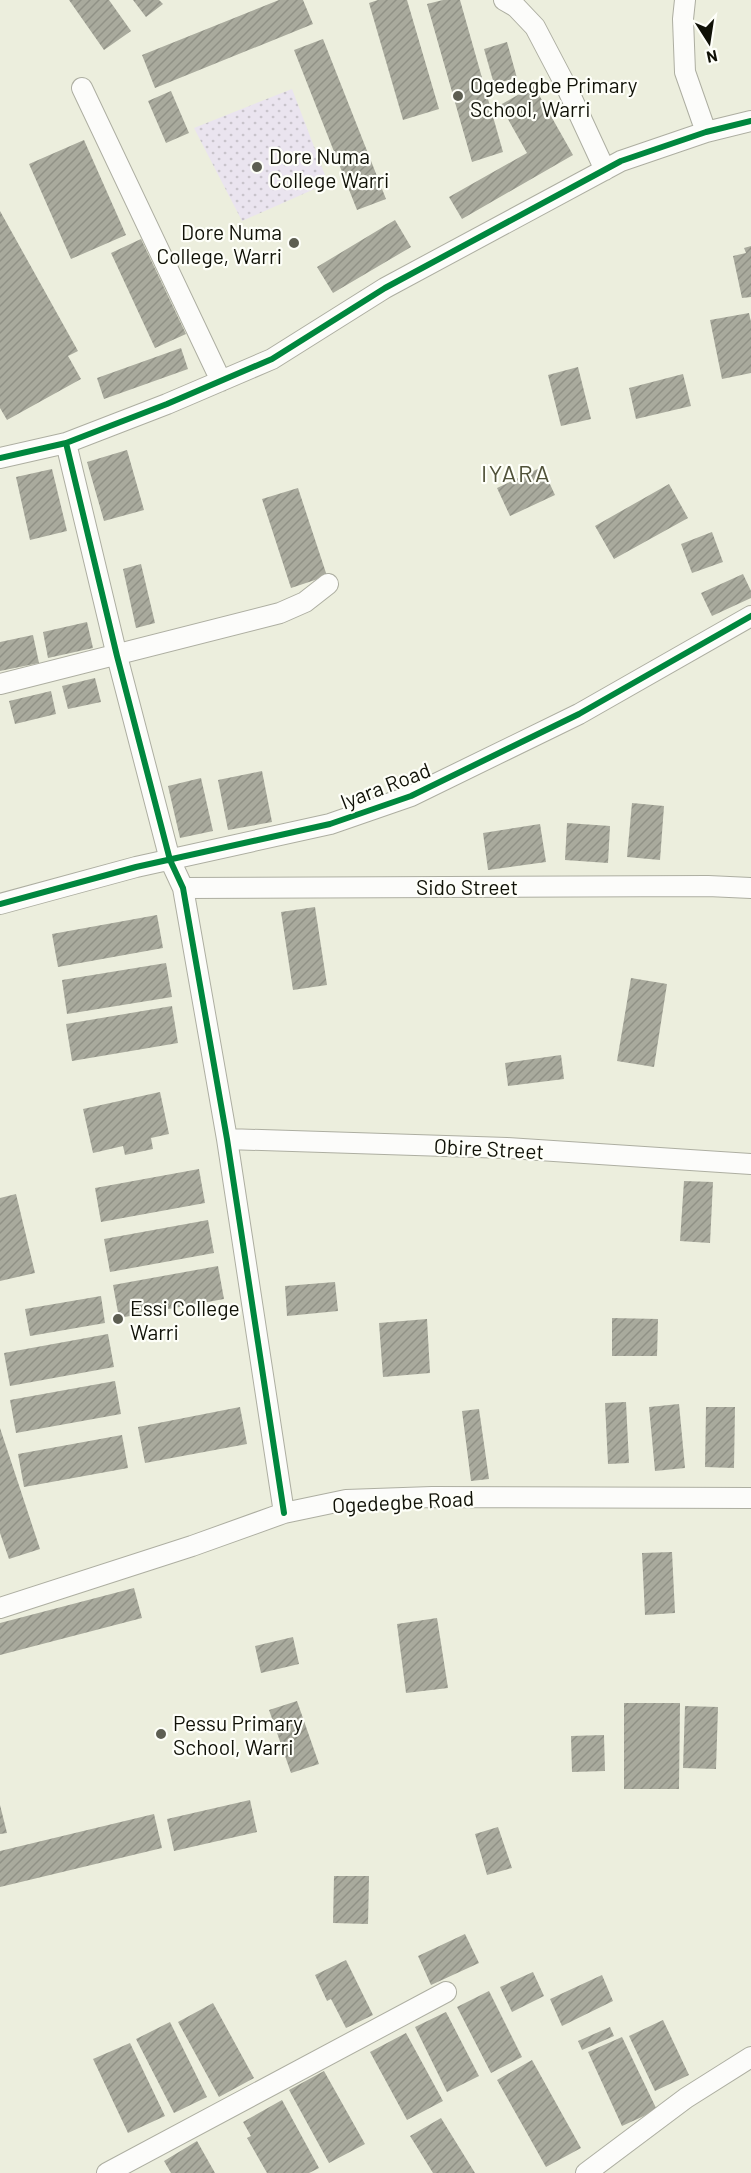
<svg xmlns="http://www.w3.org/2000/svg" width="751" height="2173" font-family="Barlow,sans-serif">
<defs>
<pattern id="grass-dots" width="8" height="8" patternUnits="userSpaceOnUse" patternTransform="scale(1.5)"><rect width="8" height="8" fill="#eae4ef"/><path d="M2 2h.1M6 6h.1" fill="none" stroke="#c8c3cb" stroke-width="1.8" stroke-linecap="round"/></pattern>
<pattern id="building-hatch" width="6" height="6" patternUnits="userSpaceOnUse" patternTransform="scale(1.5)"><rect width="6" height="6" fill="#a9aa9d"/><path d="M-1 1l2-2M0 6l6-6M5 7l2-2" fill="none" stroke="#909186"/></pattern>
</defs>
<rect width="100%" height="100%" fill="#eceedd"/>
<path fill="url(#grass-dots)" d="M 292,89 L 328,183 L 242,221 L 194,128 Z"/>
<path fill="url(#building-hatch)" d="M 69,0 L 109,0 L 131,31 L 104,50 Z
M 133,0 L 159,0 L 163,4 L 146,17 Z
M 279,0 L 303,0 L 313,24 L 155,88 L 142,55 Z
M 378,0 L 407,0 L 439,109 L 403,120 L 369,3 Z
M 443,0 L 460,0 L 503,152 L 472,162 L 427,4 Z
M 323,39 L 386,199 L 357,210 L 294,50 Z
M 507,42 L 517,78 L 494,84 L 484,49 Z
M 534,86 L 573,155 L 462,219 L 449,197 L 527,153 L 500,105 Z
M 171,91 L 189,133 L 166,143 L 148,101 Z
M 84,140 L 126,235 L 71,259 L 29,164 Z
M 0,211 L 78,351 L 68,356 L 81,379 L 7,420 L 0,408 Z
M 395,220 L 411,247 L 333,293 L 317,267 Z
M 141,239 L 186,334 L 155,348 L 111,253 Z
M 751,246 L 751,297 L 742,298 L 733,256 L 746,253 L 744,248 Z
M 749,313 L 751,322 L 751,373 L 722,379 L 710,320 Z
M 181,348 L 188,369 L 104,399 L 97,378 Z
M 578,367 L 591,419 L 561,426 L 548,375 Z
M 683,374 L 691,406 L 636,419 L 629,388 Z
M 127,450 L 144,510 L 104,521 L 87,462 Z
M 542,467 L 555,495 L 510,516 L 497,488 Z
M 52,469 L 67,531 L 30,540 L 16,477 Z
M 669,484 L 688,518 L 614,559 L 595,526 Z
M 298,488 L 327,576 L 291,588 L 262,499 Z
M 712,532 L 723,562 L 692,573 L 681,544 Z
M 141,564 L 155,623 L 136,628 L 123,569 Z
M 743,574 L 751,591 L 751,598 L 712,616 L 701,593 Z
M 87,622 L 93,648 L 48,658 L 43,632 Z
M 33,635 L 39,663 L 0,671 L 0,642 Z
M 95,678 L 101,702 L 68,709 L 62,686 Z
M 51,691 L 56,714 L 15,724 L 9,701 Z
M 262,771 L 272,822 L 228,830 L 218,780 Z
M 201,778 L 213,831 L 180,838 L 168,786 Z
M 632,803 L 664,806 L 660,860 L 627,857 Z
M 567,823 L 610,826 L 608,863 L 565,860 Z
M 540,824 L 546,862 L 488,870 L 483,833 Z
M 315,907 L 327,985 L 293,990 L 281,912 Z
M 157,915 L 163,948 L 58,967 L 52,934 Z
M 166,963 L 172,997 L 67,1014 L 62,980 Z
M 631,978 L 667,984 L 654,1067 L 617,1061 Z
M 172,1006 L 178,1043 L 72,1061 L 66,1024 Z
M 561,1055 L 564,1079 L 508,1086 L 505,1063 Z
M 160,1092 L 169,1134 L 151,1138 L 153,1149 L 125,1155 L 123,1146 L 93,1153 L 83,1109 Z
M 199,1169 L 205,1203 L 101,1222 L 95,1188 Z
M 684,1181 L 713,1182 L 710,1243 L 680,1241 Z
M 16,1194 L 35,1273 L 0,1281 L 0,1198 Z
M 208,1220 L 214,1253 L 110,1272 L 104,1239 Z
M 218,1266 L 224,1299 L 119,1318 L 113,1285 Z
M 335,1282 L 338,1311 L 287,1316 L 285,1286 Z
M 101,1296 L 105,1323 L 30,1336 L 25,1309 Z
M 612,1318 L 658,1319 L 657,1356 L 612,1356 Z
M 427,1319 L 430,1373 L 383,1377 L 379,1323 Z
M 108,1334 L 114,1367 L 10,1386 L 4,1353 Z
M 115,1381 L 121,1414 L 16,1433 L 10,1400 Z
M 626,1402 L 629,1463 L 608,1464 L 605,1403 Z
M 679,1404 L 685,1468 L 655,1471 L 649,1407 Z
M 240,1407 L 247,1444 L 145,1463 L 138,1427 Z
M 706,1407 L 735,1407 L 734,1468 L 705,1467 Z
M 479,1409 L 489,1479 L 471,1481 L 462,1411 Z
M 0,1428 L 40,1549 L 9,1559 L 0,1533 Z
M 122,1435 L 128,1468 L 24,1487 L 18,1454 Z
M 672,1552 L 675,1613 L 645,1615 L 642,1553 Z
M 134,1588 L 142,1618 L 0,1655 L 0,1623 Z
M 437,1618 L 448,1688 L 406,1693 L 397,1624 Z
M 293,1637 L 299,1664 L 261,1673 L 255,1646 Z
M 297,1701 L 319,1764 L 291,1773 L 269,1710 Z
M 624,1703 L 680,1703 L 679,1789 L 624,1789 Z
M 685,1706 L 718,1707 L 716,1769 L 683,1768 Z
M 604,1735 L 605,1771 L 572,1772 L 571,1736 Z
M 250,1800 L 257,1832 L 174,1851 L 167,1819 Z
M 0,1805 L 7,1833 L 0,1834 Z
M 154,1814 L 162,1848 L 0,1887 L 0,1851 Z
M 498,1827 L 512,1868 L 487,1875 L 475,1834 Z
M 334,1876 L 369,1876 L 368,1924 L 333,1923 Z
M 465,1934 L 479,1963 L 431,1985 L 418,1956 Z
M 346,1960 L 373,2015 L 346,2028 L 331,1999 L 327,2001 L 315,1975 Z
M 533,1972 L 544,1996 L 512,2012 L 500,1987 Z
M 602,1975 L 613,2001 L 562,2026 L 550,1999 Z
M 489,1991 L 522,2057 L 491,2073 L 457,2007 Z
M 213,2003 L 254,2078 L 219,2097 L 178,2022 Z
M 446,2012 L 479,2076 L 447,2092 L 415,2027 Z
M 663,2020 L 689,2075 L 655,2091 L 629,2036 Z
M 170,2022 L 207,2097 L 174,2113 L 136,2039 Z
M 610,2027 L 614,2036 L 582,2050 L 578,2041 Z
M 406,2033 L 443,2101 L 407,2120 L 370,2052 Z
M 622,2037 L 657,2110 L 622,2126 L 588,2052 Z
M 130,2043 L 165,2116 L 128,2133 L 93,2059 Z
M 532,2060 L 581,2148 L 546,2167 L 497,2080 Z
M 324,2071 L 365,2144 L 329,2163 L 289,2090 Z
M 282,2100 L 319,2168 L 309,2173 L 267,2173 L 247,2138 L 251,2136 L 243,2122 Z
M 441,2118 L 475,2173 L 433,2173 L 410,2136 Z
M 197,2141 L 215,2173 L 171,2173 L 164,2161 Z"/>
<g fill="none" stroke-linecap="round" stroke-linejoin="round">
<g stroke="#adaea1" stroke-width="22">
<path id="street" d="M 504,0 L 516,7 L 535,27 L 567,88 L 605,170
M 685,0 L 683,19 L 685,72 L 706,132
M 82,88 L 221,381
M 66,443 L 117,656 L 170,860 L 183,888 L 227,1139 L 284,1513
M 0,458 L 66,443 L 167,404 L 272,359 L 385,288 L 621,161 L 706,132 L 751,121
M 0,684 L 280,613 L 305,602 L 328,584
M 183,888 L 708,886 L 751,888
M 0,904 L 136,867 L 330,824 L 411,796 L 579,714 L 751,616
M 227,1139 L 507,1148 L 751,1164
M 0,1608 L 192,1546 L 284,1513 L 346,1500 L 432,1497 L 751,1498
M 107,2173 L 446,1992
M 586,2173 L 686,2098 L 751,2057"/>
</g>
<use href="#street" stroke="#fcfcfa" stroke-width="20"/>
<g stroke="#fefff9" stroke-width="10">
<path id="cycleway" d="M 66,443 L 117,656 L 170,860 L 183,888 L 227,1139 L 284,1513
M 0,458 L 66,443 L 167,404 L 272,359 L 385,288 L 621,161 L 706,132 L 751,121
M 0,904 L 136,867 L 330,824 L 411,796 L 579,714 L 751,616"/>
</g>
<use href="#cycleway" stroke="#00873e" stroke-width="6"/>
</g>
<g fill="#5d5e52" stroke="#fefff9" stroke-width="2">
<circle cx="458" cy="96" r="6"/>
<circle cx="257" cy="167" r="6"/>
<circle cx="294" cy="243" r="6"/>
<circle cx="118" cy="1319" r="6"/>
<circle cx="161" cy="1734" r="6"/>
</g>
<g text-anchor="middle" dominant-baseline="central" stroke-width="4.5" stroke-linejoin="round" paint-order="stroke">
<g font-size="21" fill="#101107" stroke="#fefff9" text-anchor="start">
<text x="470" y="84">Ogedegbe Primary<tspan x="470" dy="24">School, Warri</tspan></text>
<text x="269" y="155">Dore Numa<tspan x="269" dy="24">College Warri</tspan></text>
<text x="282" y="231" text-anchor="end">Dore Numa<tspan x="282" dy="24">College, Warri</tspan></text>
<text x="130" y="1307">Essi College<tspan x="130" dy="24">Warri</tspan></text>
<text x="173" y="1722">Pessu Primary<tspan x="173" dy="24">School, Warri</tspan></text>
</g>
<g font-size="21" fill="#101107" stroke="#fefff9">
<text transform="translate(385 785) rotate(-21)">Iyara Road</text>
<text x="467" y="886">Sido Street</text>
<text transform="translate(489 1148) rotate(3)">Obire Street</text>
<text transform="translate(403 1501) rotate(-3)">Ogedegbe Road</text>
</g>
<g font-size="24" letter-spacing="1.5" fill="#505239" stroke="#fefff9">
<text x="516" y="472">IYARA</text>
</g>
</g>
<g transform="translate(709 42) rotate(168)" stroke="#fefff9" stroke-width="4.5" paint-order="stroke">
<path d="M0-4.5L10 22L0 15L-10 22Z" fill="#101107"/>
<text y="-9" font-size="16" font-weight="bold" text-anchor="middle" fill="#101107">N</text>
</g>
</svg>
